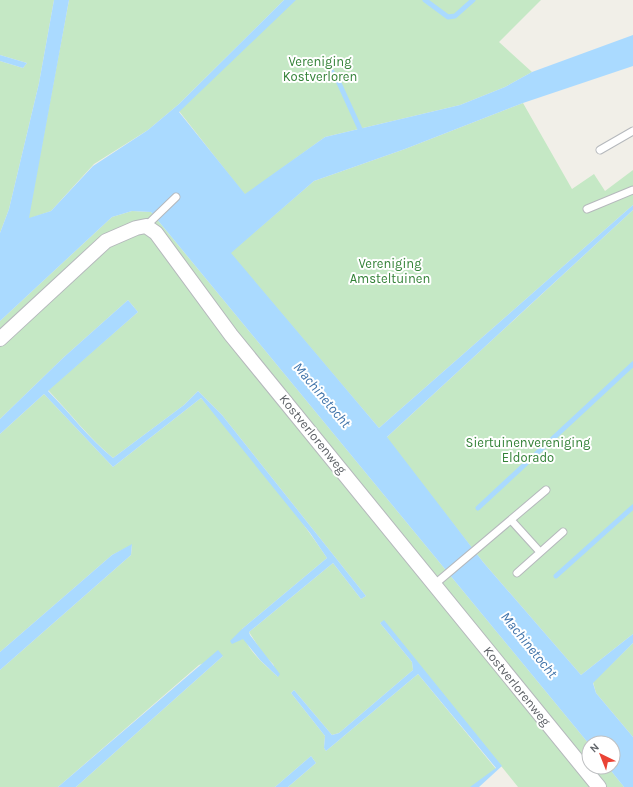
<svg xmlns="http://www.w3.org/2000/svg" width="633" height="787" font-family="Karla,sans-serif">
<rect width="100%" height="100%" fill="#f1efe8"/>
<path fill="#c5e8c5" d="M 0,0 L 54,0 L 39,83 L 9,209 L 0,233 L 0,61 L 23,68 L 27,63 L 0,55 Z
M 69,0 L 284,0 L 179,104 L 148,130 L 94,164 L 51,211 L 28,219 Z
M 293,0 L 541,0 L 499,42 L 532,72 L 505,87 L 460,105 L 325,137 L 245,195 L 179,111 Z
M 523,103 L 572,189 L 594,174 L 605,191 L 633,170 L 633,205 L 379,428 L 230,253 L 314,181 L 405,149 Z
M 633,210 L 633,634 L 581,675 L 483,562 L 386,438 Z
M 132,211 L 151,212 L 589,744 L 589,767 L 608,767 L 624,787 L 518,787 L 384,621 L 380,623 L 412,662 L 413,670 L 339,733 L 332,735 L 294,690 L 291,693 L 325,736 L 324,748 L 326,751 L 418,674 L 496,769 L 474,787 L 288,787 L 316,763 L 311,756 L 275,787 L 76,787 L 223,656 L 199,665 L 58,787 L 0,787 L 0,670 L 131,555 L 132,545 L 112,555 L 0,652 L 0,434 L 44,394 L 113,467 L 201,398 C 245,449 289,502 327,558 L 242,629 C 245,649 263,663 278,677 L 273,664 L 264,655 L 249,632 L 333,563 L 361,599 L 366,596 L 222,415 L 198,391 L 184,405 L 113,458 C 89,438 70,413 48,390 L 138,312 L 128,300 L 64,357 L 0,419 L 0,321 L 112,217 Z
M 633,643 L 633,737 L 596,693 L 593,682 Z"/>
<path fill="#aadaff" d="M 54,0 L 69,0 L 29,218 L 51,211 L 93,166 L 148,130 L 179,104 L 284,0 L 296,0 L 179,112 L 245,194 L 325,137 L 460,105 L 505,87 L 532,72 L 633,35 L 633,66 L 523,103 L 405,149 L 314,181 L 231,253 L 379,428 L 633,205 L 633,210 L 387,437 L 483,562 L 581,675 L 633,634 L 633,643 L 593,683 L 596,693 L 633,737 L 633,787 L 624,787 L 608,767 L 613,767 L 613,743 L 589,744 L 151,212 L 132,211 L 112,217 L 0,321 L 0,233 L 9,209 L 39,83 Z
M 0,55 L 27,63 L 23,68 L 0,61 Z
M 128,300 L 138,312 L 48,391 C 70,413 89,439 113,458 L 184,405 L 198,391 L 222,415 L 366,596 L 361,599 L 333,563 L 249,632 L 250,635 L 280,674 L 278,677 L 260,660 L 243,639 L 232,644 L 230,641 L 242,629 L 327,558 L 310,533 L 201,398 L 113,467 L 44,394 L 0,434 L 0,419 L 64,357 Z
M 132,544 L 131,555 L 0,670 L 0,652 L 112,555 Z
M 384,620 L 502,766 L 479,787 L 470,787 L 496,768 L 418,674 L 326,751 L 324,748 L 325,736 L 291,693 L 294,690 L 332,735 L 339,733 L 413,670 L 412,662 L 380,623 Z
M 218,650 L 223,656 L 76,787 L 58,787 Z
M 311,756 L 316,763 L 288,787 L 275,787 Z"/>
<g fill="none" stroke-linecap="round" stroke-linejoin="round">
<path stroke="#aadaff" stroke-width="5" d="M 425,0 L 448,17 L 455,16 L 473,0
M 332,72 L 339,83 L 360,129
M 478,508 L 633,364
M 556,576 L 633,507"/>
<g stroke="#b5b8bc" stroke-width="9">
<path id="lane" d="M 600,150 L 633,131
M 587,209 L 633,190
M 146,226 L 176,197
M 511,520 L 540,552
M 517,573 L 563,532
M 435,584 L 546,490"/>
</g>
<g stroke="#b5b8bc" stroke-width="16">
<path id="street" d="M 0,339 L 106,241 L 136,228 L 146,226 L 156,233 L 231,335 L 599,787"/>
</g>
<use href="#lane" stroke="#fff" stroke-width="7"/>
<use href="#street" stroke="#fff" stroke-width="14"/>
</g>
<g text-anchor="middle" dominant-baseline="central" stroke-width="4" stroke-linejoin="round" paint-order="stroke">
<g font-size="13" fill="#348238" stroke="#fff">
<text x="320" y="61">Vereniging<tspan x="320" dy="15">Kostverloren</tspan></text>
<text x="390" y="263">Vereniging<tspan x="390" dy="15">Amsteltuinen</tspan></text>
<text x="528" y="442">Siertuinenvereniging<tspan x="528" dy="15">Eldorado</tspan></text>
</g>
<g font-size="13" fill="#5f6368" stroke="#fff">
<text transform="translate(313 434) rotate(51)">Kostverlorenweg</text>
<text transform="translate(517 686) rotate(51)">Kostverlorenweg</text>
</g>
<g font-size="14" font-style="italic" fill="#4174aa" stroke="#fff">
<text transform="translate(322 395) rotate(50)">Machinetocht</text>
<text transform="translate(529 645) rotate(51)">Machinetocht</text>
</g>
</g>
<g transform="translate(601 755) rotate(317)"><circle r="19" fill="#ffffff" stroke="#bfc1c3"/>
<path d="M0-3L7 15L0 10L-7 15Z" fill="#ea4335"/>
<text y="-6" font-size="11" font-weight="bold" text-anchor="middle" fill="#5f6368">N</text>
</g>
</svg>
